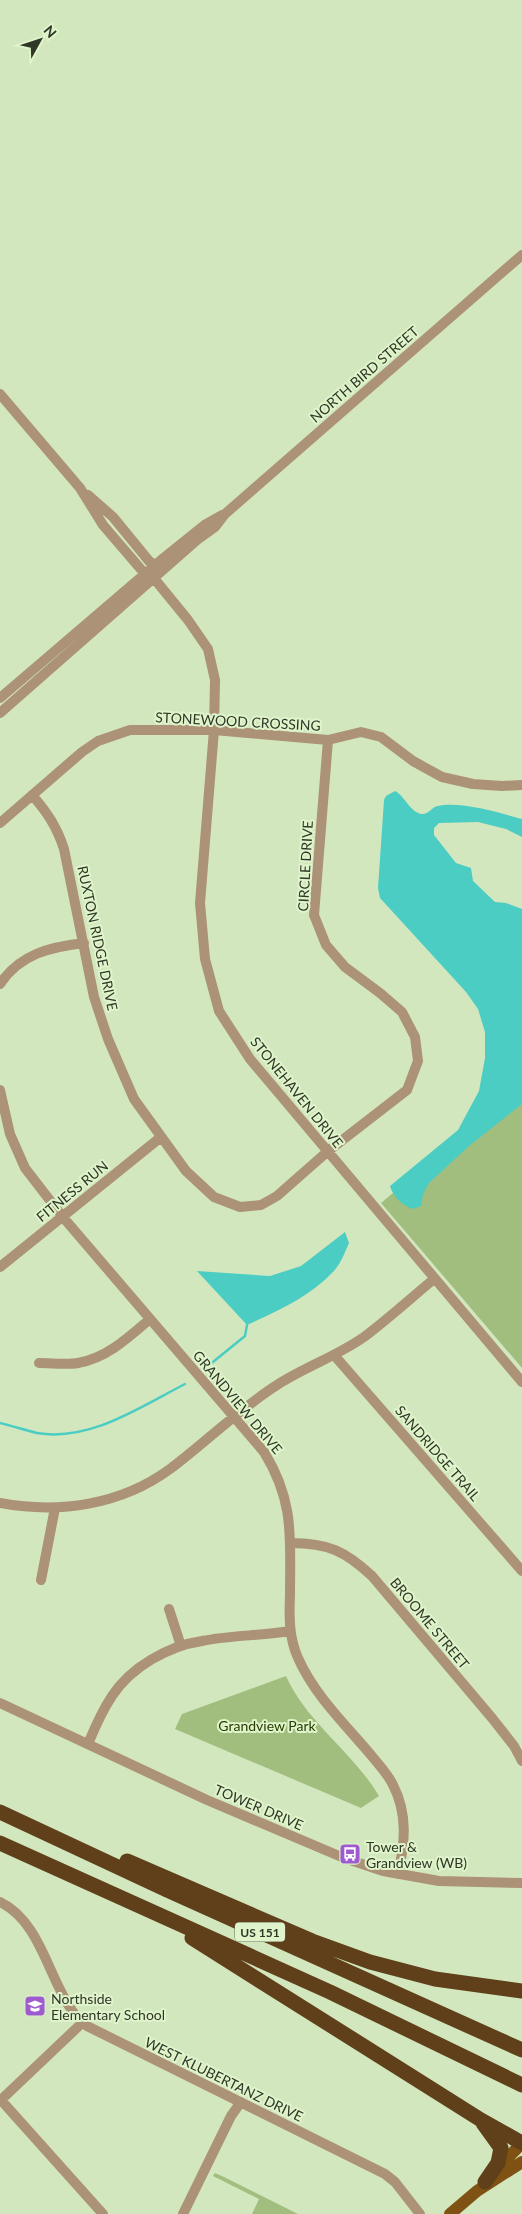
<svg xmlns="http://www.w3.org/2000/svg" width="522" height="2214" font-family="Lato,sans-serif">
<rect width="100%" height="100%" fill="#d3e7be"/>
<path fill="#a1be7e" d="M 522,1085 L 522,1368 L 381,1203 Z
M 286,1676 C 307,1723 353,1752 379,1796 L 361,1808 L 175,1729 L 182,1714 Z
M 215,2173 L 224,2177 L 298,2214 L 252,2214 L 259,2199 L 213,2176 Z"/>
<path fill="#4bcdc3" d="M 395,791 C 405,796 409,811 421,814 C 429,815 431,807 438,806 C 461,801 500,813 522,819 L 522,837 L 506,829 L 478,822 L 439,823 L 434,828 L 434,835 L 456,863 L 471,868 L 473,881 L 495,902 L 506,903 L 522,909 L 522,1104 L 469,1146 L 429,1183 L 423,1194 L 421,1206 L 413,1209 C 403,1206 393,1197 390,1186 L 458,1130 L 479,1091 L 485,1058 L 485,1032 L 478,1009 L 466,992 L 380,898 L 378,888 L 384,800 L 386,796 Z
M 345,1232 L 349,1243 C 345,1252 341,1263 334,1271 C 311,1296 278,1311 247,1325 L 197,1271 L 270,1276 L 301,1266 Z"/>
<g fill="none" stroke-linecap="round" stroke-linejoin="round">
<path stroke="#4bcdc3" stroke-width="2.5" d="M 208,1366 L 245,1336 L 247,1325
M 0,1423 C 12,1426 25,1430 37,1433 C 90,1442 140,1407 185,1384"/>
<path stroke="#ac9276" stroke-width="10" d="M 0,394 L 80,488 L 103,525 L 145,574
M 88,495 L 113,517 L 149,561 L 155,565
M 148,571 L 188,620 L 208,649 L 215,680 L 214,730 L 200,903 L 205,959 L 219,1011 L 250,1059 L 522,1382
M 0,698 L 160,561 L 206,524 L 222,515
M 0,713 L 197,540 L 215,527 L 225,514 L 522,255
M 32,795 C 47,812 57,827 64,849 L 94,997 L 108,1039 L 134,1099 L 186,1171 L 214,1197 L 240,1207 L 261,1205 L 277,1196 L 327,1152 L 407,1090 L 418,1061 L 415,1037 L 402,1012 L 380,993 L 345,967 L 326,945 L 314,915 L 328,740
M 0,823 L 82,752 L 98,741 L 130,730 L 214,730 L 328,740 L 361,732 L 381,737 L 413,761 L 442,777 L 473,784 L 502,786 L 522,785
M 0,984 C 20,954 50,947 84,943
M 0,1090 L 10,1134 L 25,1168 L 62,1216 L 264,1452 C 295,1502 290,1539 290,1595 C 289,1617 289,1638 298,1658 C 315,1696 345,1724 371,1755 C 378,1764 388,1774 393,1785 C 408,1814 405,1844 398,1874
M 0,1267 L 161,1137
M 334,1355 L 522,1571
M 39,1363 C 52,1363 66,1365 78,1363 C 107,1358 129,1337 150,1319
M 0,1503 C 59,1514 121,1505 170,1469 C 206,1442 239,1409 277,1385 C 305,1367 337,1356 364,1337 C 388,1319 411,1298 434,1279
M 291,1543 C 328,1543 345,1551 372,1576 L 492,1718 L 514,1746 L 522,1761
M 41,1580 L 55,1508
M 169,1609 L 181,1646
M 0,1703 L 207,1800 L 344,1858 L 383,1871 L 439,1881 L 522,1883
M 88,1744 C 95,1727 102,1711 112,1696 C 131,1667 168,1646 202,1641 C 231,1635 261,1636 290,1631
M 0,1902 C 41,1922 48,1978 73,2012 C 77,2017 82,2021 87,2026 L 385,2174 L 395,2182 L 420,2214
M 1,2100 L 103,2214
M 0,2101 L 83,2022
M 183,2214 L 231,2116 L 241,2102"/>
<path stroke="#7f5112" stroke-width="12" d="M 496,2170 L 522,2143
M 450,2214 L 477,2191 L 522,2162"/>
<path stroke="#60401b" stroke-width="15" d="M 0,1812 L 167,1890 L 522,2050
M 0,1843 L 330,1992 L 522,2085
M 127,1861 L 312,1941 L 370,1962 L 435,1979 L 522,1991
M 192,1938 L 481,2120 L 522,2143
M 483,2123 L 501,2148 L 498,2163 L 485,2182"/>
</g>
<defs>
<g id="bus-square" transform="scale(1.125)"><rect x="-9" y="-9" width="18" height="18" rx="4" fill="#9e5bd0" stroke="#e0f4cb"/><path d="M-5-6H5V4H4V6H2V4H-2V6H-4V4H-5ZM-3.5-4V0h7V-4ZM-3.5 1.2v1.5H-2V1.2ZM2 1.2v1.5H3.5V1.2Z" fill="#fff"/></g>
<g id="school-square" transform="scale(1.125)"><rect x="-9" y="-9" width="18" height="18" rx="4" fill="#9e5bd0" stroke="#e0f4cb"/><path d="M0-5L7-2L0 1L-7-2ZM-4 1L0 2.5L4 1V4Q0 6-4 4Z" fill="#fff"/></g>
</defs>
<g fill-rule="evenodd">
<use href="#bus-square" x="350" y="1854"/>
<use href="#school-square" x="35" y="2006"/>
</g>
<g text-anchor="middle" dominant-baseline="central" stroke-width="4" stroke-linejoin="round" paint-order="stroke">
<rect fill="#e0f4cb" stroke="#647058" stroke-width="1" x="235" y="1922.5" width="50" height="19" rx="4"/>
<g font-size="12" font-weight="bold" fill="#2f3727">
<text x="260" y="1932">US 151</text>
</g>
<g font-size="14" fill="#2f3727" stroke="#e0f4cb">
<text transform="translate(364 374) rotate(-41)">NORTH BIRD STREET</text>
<text transform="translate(238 721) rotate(3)">STONEWOOD CROSSING</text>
<text transform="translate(305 866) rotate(-87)">CIRCLE DRIVE</text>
<text transform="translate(98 938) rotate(78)">RUXTON RIDGE DRIVE</text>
<text transform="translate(297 1092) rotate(51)">STONEHAVEN DRIVE</text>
<text transform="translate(72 1191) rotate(-39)">FITNESS RUN</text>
<text transform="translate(238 1402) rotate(50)">GRANDVIEW DRIVE</text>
<text transform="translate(438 1453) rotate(49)">SANDRIDGE TRAIL</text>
<text transform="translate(430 1623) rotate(50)">BROOME STREET</text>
<text transform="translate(259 1807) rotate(23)">TOWER DRIVE</text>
<text transform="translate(224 2079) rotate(26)">WEST KLUBERTANZ DRIVE</text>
</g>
<g font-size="14" fill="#273c00" stroke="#e0f4cb">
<text x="267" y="1725">Grandview Park</text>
</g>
<g font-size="14" fill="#2f3727" stroke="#e0f4cb" text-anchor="start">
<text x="366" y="1846">Tower &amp;<tspan x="366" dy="16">Grandview (WB)</tspan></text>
<text x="51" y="1998">Northside<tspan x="51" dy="16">Elementary School</tspan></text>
</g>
</g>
<g transform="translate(40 40) rotate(50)" stroke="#e0f4cb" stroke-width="4" paint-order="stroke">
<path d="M0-4L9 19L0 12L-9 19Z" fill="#2f3727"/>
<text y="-8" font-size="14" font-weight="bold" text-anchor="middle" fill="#2f3727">N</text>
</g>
</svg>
